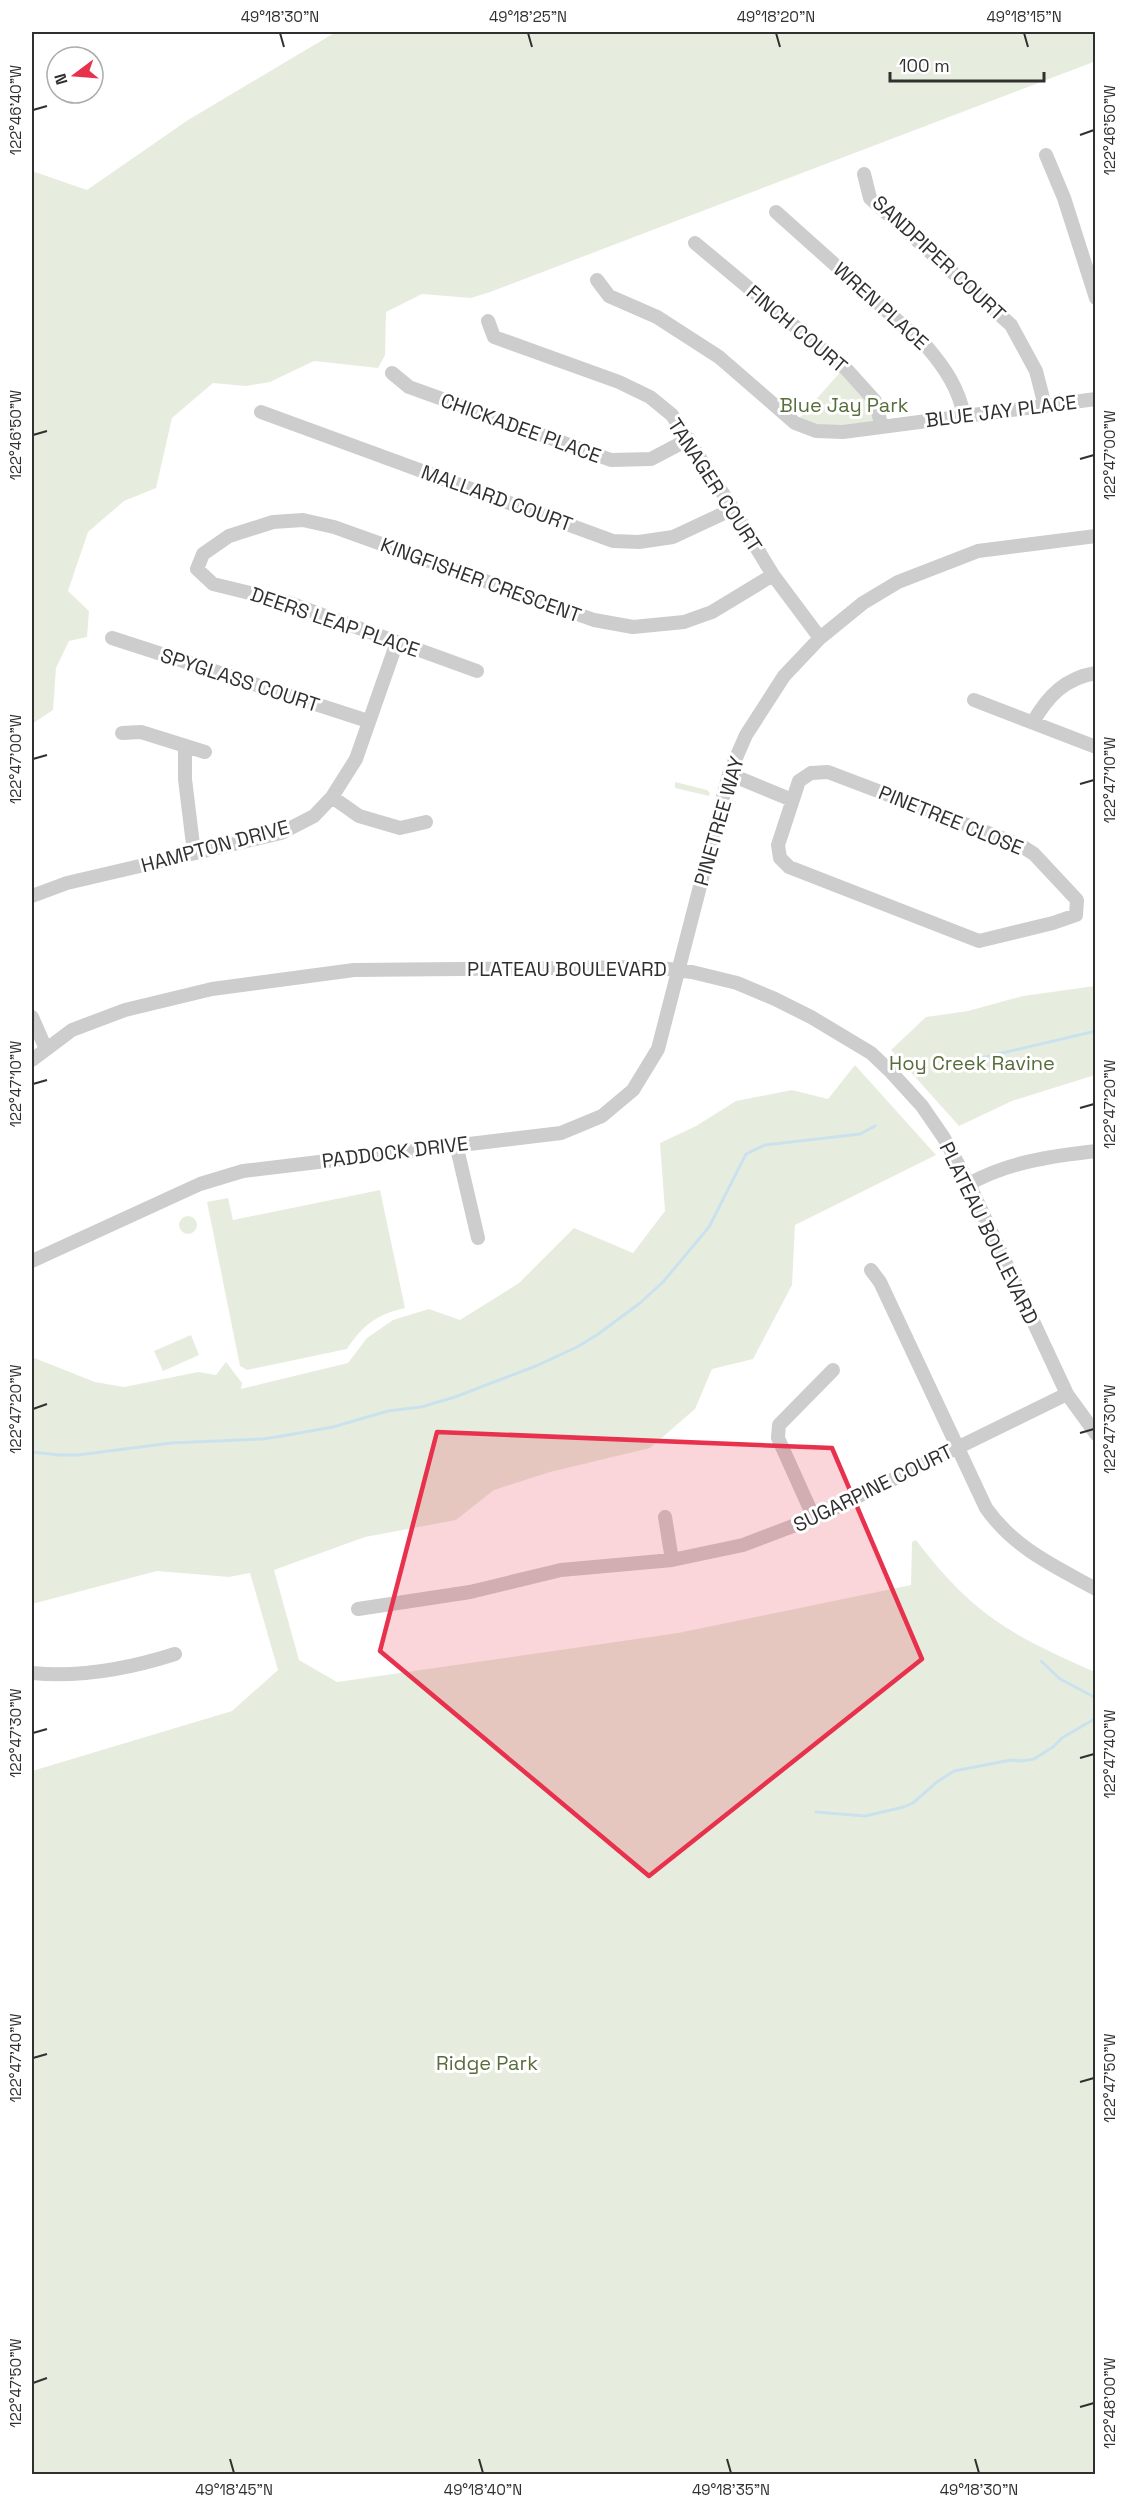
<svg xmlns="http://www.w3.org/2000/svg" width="1127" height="2506" font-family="'Space Grotesk',sans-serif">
<rect width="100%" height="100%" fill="#fff"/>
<path fill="#e7edde" d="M 336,32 L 1095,32 L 1096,61 L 490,292 L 471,298 L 422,294 L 386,312 L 385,355 L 378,368 L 314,361 L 270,382 L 246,386 L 213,383 L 172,418 L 156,488 L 124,501 L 88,532 L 68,591 L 89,611 L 87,637 L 69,641 L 56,668 L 53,710 L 32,724 L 32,171 L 87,190 L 188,120 Z
M 844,368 L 875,401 L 882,427 L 843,432 L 795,423 Z
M 675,782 L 707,790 L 710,793 L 709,796 L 675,788 Z
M 1095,986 L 1095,1075 L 1012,1101 L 959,1126 L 891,1050 L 926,1017 L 968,1011 L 1023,996 Z
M 855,1065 L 936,1155 L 795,1225 L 792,1285 L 753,1359 L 712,1369 L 695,1409 L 650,1448 L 550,1472 L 494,1490 L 456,1520 L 365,1537 L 274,1570 L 299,1660 L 337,1682 L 678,1633 L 911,1585 L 912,1542 L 916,1540 C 972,1614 1012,1636 1095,1672 L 1095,2474 L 32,2474 L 32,1771 L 232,1711 L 278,1670 L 250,1573 L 229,1577 L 157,1571 L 32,1604 L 32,1357 L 95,1382 L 124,1387 L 198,1372 L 216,1375 L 226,1362 L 242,1383 L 241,1389 L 348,1363 L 367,1338 L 393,1320 L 429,1309 L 460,1320 L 519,1283 L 574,1228 L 633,1253 L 665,1211 L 660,1143 L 696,1126 L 736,1101 L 792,1090 L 828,1099 Z
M 380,1190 L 405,1308 C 377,1314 362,1326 347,1349 L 247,1370 L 240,1366 L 207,1202 L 228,1198 L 233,1220 Z
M179 1225a9 9 0 1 1 18 0a9 9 0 1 1-18 0Z
M 191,1335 L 199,1355 L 163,1371 L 154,1351 Z"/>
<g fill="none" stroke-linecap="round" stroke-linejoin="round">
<path stroke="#cae2ed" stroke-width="3" d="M 955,1064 L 1096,1031
M 32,1452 L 59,1455 L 78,1455 L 171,1443 L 263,1439 L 288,1435 L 333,1427 L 388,1411 L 421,1407 L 455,1397 L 536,1366 L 577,1347 L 597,1335 L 640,1303 L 663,1282 L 709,1227 L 746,1154 L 765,1145 L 860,1134 L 875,1126
M 1041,1661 L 1060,1679 L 1096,1698
M 816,1812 L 865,1816 L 904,1807 L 913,1803 L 937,1782 L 954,1771 L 1011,1760 L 1022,1761 L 1034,1759 L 1053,1747 L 1062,1738 L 1096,1718"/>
<path stroke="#cdcdcd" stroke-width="14" d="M 1046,155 L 1064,198 L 1096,298
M 864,174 L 870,198 L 1011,325 L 1036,371 L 1045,406
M 776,212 L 927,347 C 945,368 959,389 964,416
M 695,243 L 847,370 L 875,401 L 882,427
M 597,280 L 609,296 L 657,317 L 719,357 L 795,423 L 816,431 L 843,432 L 1096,399
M 488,321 L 494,337 L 619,382 L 650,397 L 672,415 L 733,509 L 773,575 L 820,638
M 392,373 L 409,387 L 611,460 L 651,459 L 689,439
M 261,412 L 613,541 L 639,542 L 673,537 L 733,509
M 112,638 L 368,721
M 477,671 L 287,602 L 213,584 L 197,569 L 203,554 L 229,536 L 273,522 L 303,520 L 334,527 L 594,620 L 633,627 L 684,622 L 712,612 L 773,575
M 974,700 L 1096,747
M 1033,722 C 1048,696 1065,678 1096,673
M 122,733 L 141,732 L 205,752
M 185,747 L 185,779 L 194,853
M 828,772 L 1020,845 L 1034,854 L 1077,900 L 1076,915 L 1053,923 L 979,941 L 789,867 L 780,858 L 778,845 L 799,781 L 811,773 Z
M 729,774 L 792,800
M 332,797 L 359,816 L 400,828 L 426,822
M 32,896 L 67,883 L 281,833 L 314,816 L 332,797 L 356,759 L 397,642
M 32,1017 L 46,1049
M 32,1060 L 72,1030 L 125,1010 L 212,989 L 354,970 L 653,967 L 692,972 L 737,983 L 775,999 L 811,1017 L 871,1053 L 891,1072 L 922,1106 L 944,1138 L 969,1184 L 1067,1394 L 1096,1434
M 456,1144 L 478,1238
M 969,1184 C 1008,1162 1052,1156 1096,1151
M 32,1261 L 200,1184 L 243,1171 L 561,1133 L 602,1116 L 633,1090 L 658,1049 L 729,774 L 746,735 L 784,676 L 820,638 L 863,603 L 898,582 L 978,551 L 1096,536
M 871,1270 L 880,1282 L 986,1508 C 1014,1548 1054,1566 1096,1589
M 665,1517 L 672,1560
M 814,1518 L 778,1438 L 779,1425 L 833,1370
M 358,1609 L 470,1592 L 561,1570 L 672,1560 L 743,1545 L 814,1518 L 1067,1394
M 32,1673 C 81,1678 128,1669 175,1654"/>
</g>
<path fill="#e8314d" fill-opacity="0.2" stroke="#e8314d" stroke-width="4.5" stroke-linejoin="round" d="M 437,1432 L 832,1448 L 922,1659 L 649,1876 L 380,1651 Z"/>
<path fill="none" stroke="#303030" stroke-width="2" d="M 280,33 L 284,47M 528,33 L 532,47M 776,33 L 780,47M 1024,33 L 1028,47M 33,110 L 47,106M 1080,135 L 1094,130M 33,435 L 47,431M 1080,459 L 1094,455M 33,759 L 47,755M 1080,784 L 1094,780M 33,1084 L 47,1080M 1080,1108 L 1094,1104M 33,1409 L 47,1404M 1080,1433 L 1094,1429M 33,1733 L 47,1729M 1080,1758 L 1094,1754M 33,2058 L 47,2054M 1080,2082 L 1094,2078M 33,2383 L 47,2378M 1080,2407 L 1094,2403M 230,2459 L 234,2473M 479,2459 L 483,2473M 727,2459 L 731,2473M 975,2459 L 979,2473"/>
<g text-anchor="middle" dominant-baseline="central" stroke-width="6" stroke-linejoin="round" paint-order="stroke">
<g font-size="20" fill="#303030" stroke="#fff">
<text transform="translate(939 258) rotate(43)">SANDPIPER COURT</text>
<text transform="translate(881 306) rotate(42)">WREN PLACE</text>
<text transform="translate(797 329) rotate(40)">FINCH COURT</text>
<text transform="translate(1001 411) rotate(-7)">BLUE JAY PLACE</text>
<text transform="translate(521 428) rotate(20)">CHICKADEE PLACE</text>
<text transform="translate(715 485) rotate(57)">TANAGER COURT</text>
<text transform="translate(497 498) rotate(20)">MALLARD COURT</text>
<text transform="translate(481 580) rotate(20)">KINGFISHER CRESCENT</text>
<text transform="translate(335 622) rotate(19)">DEERS LEAP PLACE</text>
<text transform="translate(240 680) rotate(18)">SPYGLASS COURT</text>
<text transform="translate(951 820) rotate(22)">PINETREE CLOSE</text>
<text transform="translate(719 821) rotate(-74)">PINETREE WAY</text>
<text transform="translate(215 846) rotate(-15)">HAMPTON DRIVE</text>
<text x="567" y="969">PLATEAU BOULEVARD</text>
<text transform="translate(395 1152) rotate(-7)">PADDOCK DRIVE</text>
<text transform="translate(989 1233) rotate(64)">PLATEAU BOULEVARD</text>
<text transform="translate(873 1488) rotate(-26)">SUGARPINE COURT</text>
</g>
<g font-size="20" fill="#576d3c" stroke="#fff">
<text x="844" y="405">Blue Jay Park</text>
<text x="972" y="1063">Hoy Creek Ravine</text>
<text x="487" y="2063">Ridge Park</text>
</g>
</g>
<rect width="1127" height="2506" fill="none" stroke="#ffffff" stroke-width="66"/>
<g transform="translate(75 75) rotate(254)"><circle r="28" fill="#ffffff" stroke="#acacac" stroke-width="1.5"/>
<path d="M0-4.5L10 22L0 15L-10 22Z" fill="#e8314d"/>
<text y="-9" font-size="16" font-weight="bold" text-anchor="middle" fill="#303030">N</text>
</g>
<path d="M890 72v9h154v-9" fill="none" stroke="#303030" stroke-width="3"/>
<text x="899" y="72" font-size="18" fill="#303030" stroke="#ffffff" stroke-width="4.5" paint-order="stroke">100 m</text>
<rect x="33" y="33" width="1061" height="2440" fill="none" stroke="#303030" stroke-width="2"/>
<g font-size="15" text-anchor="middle" fill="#303030">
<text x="280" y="22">49°18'30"N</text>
<text x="528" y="22">49°18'25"N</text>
<text x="776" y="22">49°18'20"N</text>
<text x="1024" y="22">49°18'15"N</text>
<text transform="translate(16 110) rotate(-90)" y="5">122°46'40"W</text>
<text transform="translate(1110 130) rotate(-90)" y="5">122°46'50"W</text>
<text transform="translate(16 435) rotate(-90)" y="5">122°46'50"W</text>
<text transform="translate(1110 455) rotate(-90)" y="5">122°47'00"W</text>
<text transform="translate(16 759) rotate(-90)" y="5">122°47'00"W</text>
<text transform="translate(1110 780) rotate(-90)" y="5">122°47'10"W</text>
<text transform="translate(16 1084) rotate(-90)" y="5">122°47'10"W</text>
<text transform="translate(1110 1104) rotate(-90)" y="5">122°47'20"W</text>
<text transform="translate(16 1409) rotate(-90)" y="5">122°47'20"W</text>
<text transform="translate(1110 1429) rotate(-90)" y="5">122°47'30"W</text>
<text transform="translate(16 1733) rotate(-90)" y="5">122°47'30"W</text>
<text transform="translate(1110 1754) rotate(-90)" y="5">122°47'40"W</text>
<text transform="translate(16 2058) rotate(-90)" y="5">122°47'40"W</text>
<text transform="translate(1110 2078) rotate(-90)" y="5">122°47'50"W</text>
<text transform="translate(16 2383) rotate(-90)" y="5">122°47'50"W</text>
<text transform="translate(1110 2403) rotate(-90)" y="5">122°48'00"W</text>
<text x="234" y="2495">49°18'45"N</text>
<text x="483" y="2495">49°18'40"N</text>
<text x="731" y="2495">49°18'35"N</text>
<text x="979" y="2495">49°18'30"N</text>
</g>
</svg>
